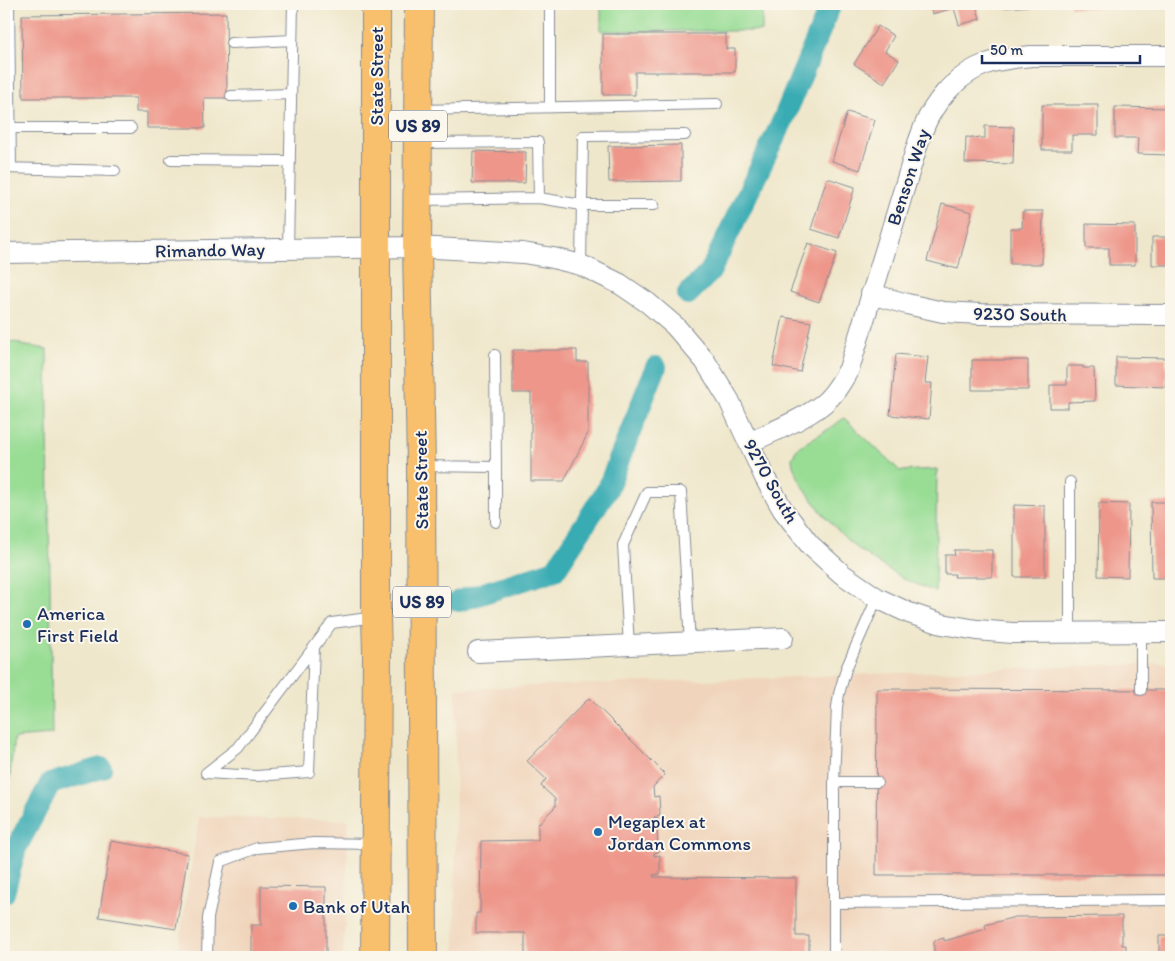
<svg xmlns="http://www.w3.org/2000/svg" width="1175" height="961" font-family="Itim,sans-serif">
<rect width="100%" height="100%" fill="#fbf7ec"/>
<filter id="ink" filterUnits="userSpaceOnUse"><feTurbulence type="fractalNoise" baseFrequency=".02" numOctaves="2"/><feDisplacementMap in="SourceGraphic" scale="10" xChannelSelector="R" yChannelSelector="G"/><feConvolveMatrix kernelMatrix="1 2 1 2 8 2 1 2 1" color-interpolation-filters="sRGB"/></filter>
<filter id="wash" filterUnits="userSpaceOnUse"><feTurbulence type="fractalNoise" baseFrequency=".0096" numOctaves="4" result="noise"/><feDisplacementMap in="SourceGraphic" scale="20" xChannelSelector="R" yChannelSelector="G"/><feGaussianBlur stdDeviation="1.12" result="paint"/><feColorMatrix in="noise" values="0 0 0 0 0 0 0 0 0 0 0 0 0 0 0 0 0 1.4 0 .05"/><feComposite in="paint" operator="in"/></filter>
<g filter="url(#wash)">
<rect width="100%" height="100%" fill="#efe7cb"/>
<path fill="#f0d5bc" d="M 1171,663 L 1171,957 L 455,957 L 456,689 Z
M 199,817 L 349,820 L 343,957 L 177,957 Z"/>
<path fill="#99dd95" stroke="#5a867a" d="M 601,4 L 762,4 L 762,31 L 601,31 Z
M 4,341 L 20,343 L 20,345 L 47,349 L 52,735 L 14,738 L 4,831 Z
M 844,418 L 900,471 L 937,469 L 935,592 L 906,580 L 876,562 L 848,541 L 823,514 L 802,485 L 793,466 L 792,459 L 795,452 L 800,446 L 832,427 Z"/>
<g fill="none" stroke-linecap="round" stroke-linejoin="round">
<path stroke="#39abb3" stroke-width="22" d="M 688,294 L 710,272 L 783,120 L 831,4
M 459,601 L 555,570 L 607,490 L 656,367
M 4,893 L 16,848 L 50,784 L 101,768"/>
</g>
<g id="blocks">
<path fill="#ee968a" d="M 929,4 L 976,4 L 980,19 L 959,25 L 954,8 L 932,14 Z
M 1002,4 L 1047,4 L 1047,5 L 1002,8 Z
M 1071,4 L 1101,4 L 1101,8 L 1070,7 Z
M 1153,4 L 1171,4 L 1171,8 L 1153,8 Z
M 226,13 L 227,98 L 204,98 L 205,128 L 147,128 L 147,112 L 136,112 L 136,98 L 23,98 L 22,15 Z
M 878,26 L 894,36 L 885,51 L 899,60 L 884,83 L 854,64 Z
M 603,34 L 726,34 L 726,49 L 735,49 L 735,72 L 635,72 L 635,95 L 603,95 Z
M 1042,105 L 1098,105 L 1098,135 L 1072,135 L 1072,150 L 1042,150 Z
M 1115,107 L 1171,108 L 1171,155 L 1137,154 L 1138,138 L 1115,138 Z
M 847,112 L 875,120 L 860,170 L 832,161 Z
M 985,126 L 1014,127 L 1013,164 L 965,163 L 966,137 L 985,138 Z
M 681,145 L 681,181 L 609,182 L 608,146 Z
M 473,151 L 526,152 L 525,183 L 472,183 Z
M 827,178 L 855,187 L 839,238 L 811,229 Z
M 942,204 L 972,212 L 958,269 L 927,261 Z
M 1023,211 L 1043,211 L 1042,264 L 1010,264 L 1010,228 L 1022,228 Z
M 1086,224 L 1135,225 L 1135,265 L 1109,265 L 1109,248 L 1086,248 Z
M 1152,237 L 1171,237 L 1171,265 L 1152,265 Z
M 808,243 L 837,253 L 819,302 L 790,292 Z
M 783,317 L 811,322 L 800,372 L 773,366 Z
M 513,350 L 577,350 L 577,362 L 588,362 L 588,433 L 564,481 L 531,481 L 531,393 L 513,393 Z
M 896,354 L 928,357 L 925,383 L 932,383 L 929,419 L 890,415 Z
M 1116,357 L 1166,358 L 1166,387 L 1116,385 Z
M 972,360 L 1028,360 L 1028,390 L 972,390 Z
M 1067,366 L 1083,366 L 1083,368 L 1094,368 L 1095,401 L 1068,402 L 1068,408 L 1050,408 L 1050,385 L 1067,385 Z
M 1151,502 L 1171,502 L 1171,578 L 1152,578 Z
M 1099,503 L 1129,504 L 1128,577 L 1098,576 Z
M 1014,505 L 1045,506 L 1045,577 L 1014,577 Z
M 954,550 L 992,550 L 992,577 L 954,577 L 955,574 L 945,574 L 945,555 L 955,555 Z
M 877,689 L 1171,690 L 1171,875 L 876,875 Z
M 589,698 L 665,774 L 653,787 L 654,797 L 659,796 L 660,816 L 654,817 L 654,818 L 657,818 L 658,852 L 654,853 L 654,856 L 660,855 L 660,874 L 653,875 L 654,877 L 796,878 L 796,936 L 809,936 L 809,957 L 525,957 L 525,933 L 476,933 L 476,913 L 480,913 L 481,841 L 538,840 L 538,824 L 555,807 L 555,799 L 541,786 L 546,779 L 527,761 Z
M 111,841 L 188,854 L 176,929 L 99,917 Z
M 261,886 L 326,887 L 326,957 L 251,957 L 251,925 L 261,925 Z
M 1122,916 L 1122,945 L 1126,945 L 1126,957 L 934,957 L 934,941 L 944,938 L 944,941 L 986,929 L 985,925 L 1015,917 Z
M 1159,936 L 1171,936 L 1171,957 L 1159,957 Z"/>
</g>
</g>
<g filter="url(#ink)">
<use href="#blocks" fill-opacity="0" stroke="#858b94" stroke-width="1"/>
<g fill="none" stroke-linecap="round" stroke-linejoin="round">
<g stroke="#858b94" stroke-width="12">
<path id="service" d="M 9,4 L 11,168
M 550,4 L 550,107
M 231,43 L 292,40
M 231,96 L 291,94
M 419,110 L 717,104
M 11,128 L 131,128
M 171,160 L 290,161
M 4,168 L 115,171
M 539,198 L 582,205 L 654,205
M 418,200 L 539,198 L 538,142 L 419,143
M 288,249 L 293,4
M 581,265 L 583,136 L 685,135
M 422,466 L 496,467 L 495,355
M 1070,482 L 1070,632
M 496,522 L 496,467
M 1141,632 L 1141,690
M 629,646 L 623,545 L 647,492 L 681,492 L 690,643
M 314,647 L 309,772 L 257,776 L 206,773 L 238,748 L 332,623 L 375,617
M 834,782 L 877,782
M 834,903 L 1171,900
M 207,957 L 208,918 L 220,862 L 257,848 L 314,843 L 375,844
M 834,957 L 834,782 L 837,707 L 839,694 L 846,669 L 877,598"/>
</g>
<g stroke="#858b94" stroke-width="22">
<path id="minor" d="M 4,253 L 417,247 L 523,253 L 553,258 L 581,265 L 620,284 L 648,303 L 675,326 L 705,361 L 729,400 L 765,478 L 783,510 L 810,545 L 842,574 L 877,598 L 909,613 L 942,624 L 977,630 L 1012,633 L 1171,632
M 871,294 L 907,304 L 943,312 L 981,314 L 1171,315
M 749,443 C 773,431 803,420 824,403 C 835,394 842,381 849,369 L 918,143 C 921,135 924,126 928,118 C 940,95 961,73 986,64 C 1000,59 1016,58 1031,56 L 1171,56
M 478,652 L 783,638"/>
</g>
<g stroke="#858b94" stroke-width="30">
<path id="primary" d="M 419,4 L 417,247 L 421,466 L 423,957
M 375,957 L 377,654 L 376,617 L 376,4"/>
</g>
<use href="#service" stroke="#fff" stroke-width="10"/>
<use href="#minor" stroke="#fff" stroke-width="20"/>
<use href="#primary" stroke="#f8bf6c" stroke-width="28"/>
</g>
</g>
<g fill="#1f6fb2" stroke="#fbf7ec" stroke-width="2">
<circle cx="27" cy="624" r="5"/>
<circle cx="598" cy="832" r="5"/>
<circle cx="293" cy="906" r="5"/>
</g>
<g text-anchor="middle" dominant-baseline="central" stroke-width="4" stroke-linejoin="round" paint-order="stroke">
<g fill="#fbf7ec" stroke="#5e6b89" stroke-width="1">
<rect x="389" y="110.5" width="58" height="31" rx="4"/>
<rect x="393" y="586.5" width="58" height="31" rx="4"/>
</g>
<g font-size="18" font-weight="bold" fill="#1b2f5e">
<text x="418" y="126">US 89</text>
<text x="422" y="602">US 89</text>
</g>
<g font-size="19" fill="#1b2f5e" stroke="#fbf7ec">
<text transform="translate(376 76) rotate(-90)">State Street</text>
<text transform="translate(908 177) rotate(-72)">Benson Way</text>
<text transform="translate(210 250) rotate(-1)">Rimando Way</text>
<text transform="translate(1020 314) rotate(1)">9230 South</text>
<text transform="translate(421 480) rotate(-91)">State Street</text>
<text transform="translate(771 481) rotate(61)">9270 South</text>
</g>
<g font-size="19" fill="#1b2f5e" stroke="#fbf7ec" text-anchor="start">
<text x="37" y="613">America<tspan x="37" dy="22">First Field</tspan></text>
<text x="608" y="821">Megaplex at<tspan x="608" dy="22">Jordan Commons</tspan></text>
<text x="303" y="906">Bank of Utah</text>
</g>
</g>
<rect width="1175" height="961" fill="none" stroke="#fbf7ec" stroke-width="20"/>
<path d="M982 55v8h158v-8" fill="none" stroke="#1b2f5e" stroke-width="2.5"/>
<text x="990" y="55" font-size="15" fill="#1b2f5e" stroke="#fbf7ec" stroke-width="4" paint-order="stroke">50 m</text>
</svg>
